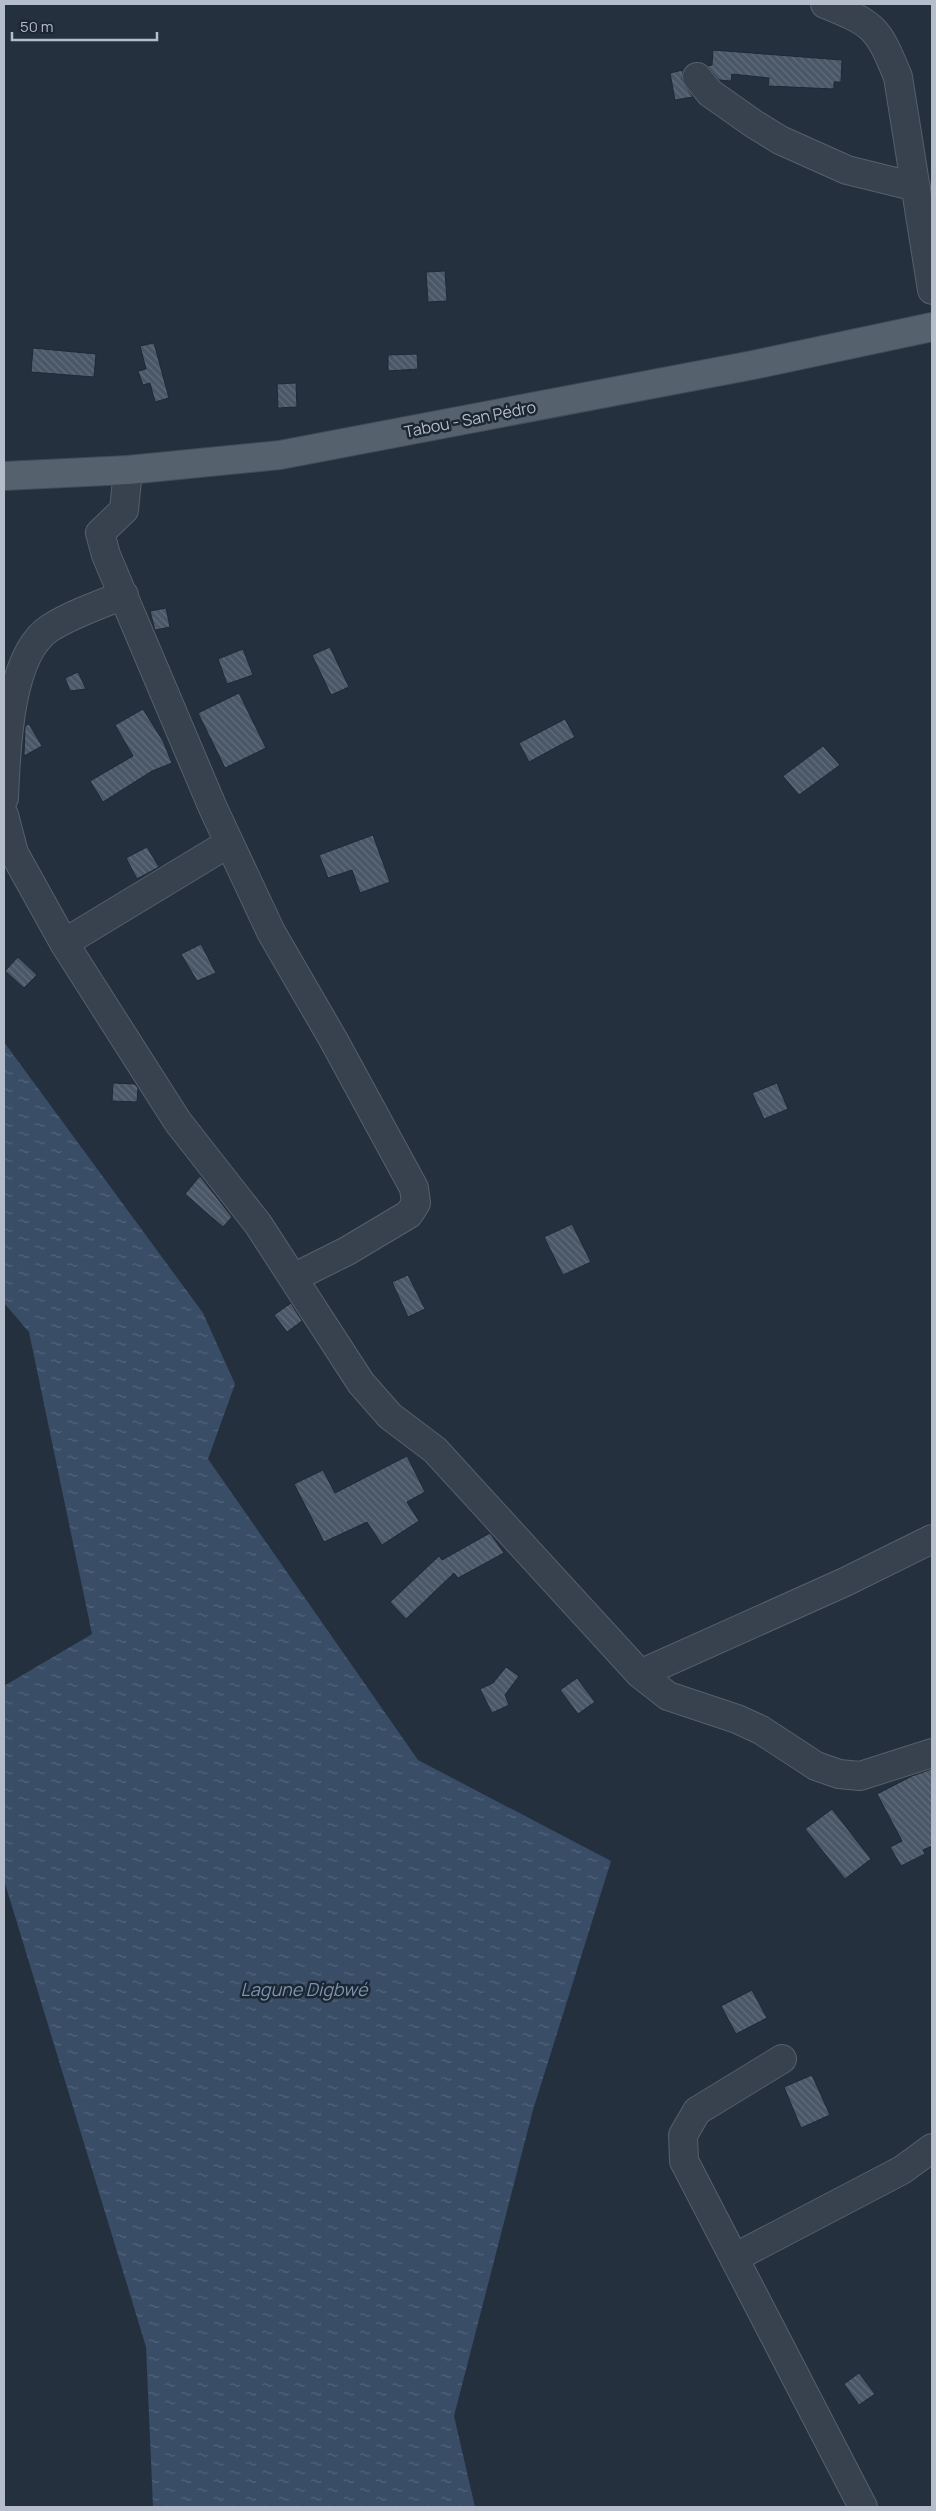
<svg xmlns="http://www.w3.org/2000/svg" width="936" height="2511" font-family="Manrope,sans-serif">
<defs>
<pattern id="water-ripples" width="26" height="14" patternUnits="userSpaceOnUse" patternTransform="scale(1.25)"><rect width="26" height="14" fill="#394d67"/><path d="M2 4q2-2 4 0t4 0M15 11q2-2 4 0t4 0" fill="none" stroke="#53657b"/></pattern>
<pattern id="building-back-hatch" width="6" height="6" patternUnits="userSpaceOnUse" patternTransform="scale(1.25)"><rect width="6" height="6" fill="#4a5767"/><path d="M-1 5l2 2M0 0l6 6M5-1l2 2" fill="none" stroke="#626d7b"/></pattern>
</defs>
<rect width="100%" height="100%" fill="#24303e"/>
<path fill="url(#water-ripples)" d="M 4,1042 L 203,1313 L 235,1384 L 208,1459 L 418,1760 L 611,1861 L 533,2110 L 454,2416 L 475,2507 L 153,2507 L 146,2347 L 4,1880 L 4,1686 L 92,1634 L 29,1332 L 4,1303 Z"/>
<path fill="url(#building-back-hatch)" stroke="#1f2935" d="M 713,50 L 842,60 L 841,82 L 834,82 L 834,89 L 768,86 L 769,78 L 732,74 L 731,81 L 719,80 L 707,66 L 712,65 Z
M 683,70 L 682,80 L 693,97 L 675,100 L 670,73 Z
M 445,271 L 447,301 L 428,302 L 426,272 Z
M 154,343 L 169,398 L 155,402 L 150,383 L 143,385 L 138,371 L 146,369 L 140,346 Z
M 33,348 L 96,354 L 94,377 L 31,372 Z
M 417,354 L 418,369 L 388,371 L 388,355 Z
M 296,383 L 297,407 L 278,408 L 277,384 Z
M 166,608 L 170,627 L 155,630 L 150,611 Z
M 330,647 L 349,687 L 331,695 L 312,655 Z
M 243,649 L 253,675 L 227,684 L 218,659 Z
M 78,672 L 86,689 L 70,691 L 65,678 Z
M 239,693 L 266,748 L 225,768 L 198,713 Z
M 143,709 L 163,741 L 172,763 L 152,771 L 103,802 L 90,781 L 133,756 L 115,725 Z
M 565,719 L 575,737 L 529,762 L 519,743 Z
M 29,724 L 42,746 L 24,756 L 25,726 Z
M 823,746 L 840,765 L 799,795 L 783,776 Z
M 373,835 L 390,882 L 360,893 L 352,870 L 328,878 L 319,855 Z
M 147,847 L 159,867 L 137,879 L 126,858 Z
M 201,944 L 216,973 L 197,981 L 181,954 Z
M 18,957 L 37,975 L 24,988 L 5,971 Z
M 113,1083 L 135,1084 L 138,1088 L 137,1102 L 112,1101 Z
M 777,1083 L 788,1109 L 764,1119 L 752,1093 Z
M 200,1176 L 232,1217 L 223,1227 L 185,1194 Z
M 572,1224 L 591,1262 L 563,1275 L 544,1237 Z
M 408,1275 L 425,1309 L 408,1317 L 392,1282 Z
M 291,1303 L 302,1321 L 287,1332 L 274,1315 Z
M 407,1456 L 425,1492 L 407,1502 L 419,1521 L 382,1545 L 367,1522 L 324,1542 L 294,1484 L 323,1470 L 335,1493 Z
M 490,1533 L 504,1553 L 458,1578 L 454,1573 L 406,1619 L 390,1602 L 439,1556 L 442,1560 Z
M 506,1667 L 519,1676 L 505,1695 L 509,1705 L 492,1713 L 480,1689 L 493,1683 Z
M 577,1678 L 595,1702 L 578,1714 L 560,1690 Z
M 932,1769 L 932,1846 L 923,1850 L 925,1854 L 901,1866 L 890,1847 L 902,1841 L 877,1794 L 912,1776 Z
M 832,1809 L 871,1859 L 845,1879 L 805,1829 Z
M 752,1990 L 767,2018 L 736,2034 L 721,2006 Z
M 812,2075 L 830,2115 L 801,2128 L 784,2087 Z
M 859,2373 L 875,2394 L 859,2405 L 844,2384 Z"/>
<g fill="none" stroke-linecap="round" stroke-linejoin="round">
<g stroke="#56606c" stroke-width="30">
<path id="minor" d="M 825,4 C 875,24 878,28 898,77 L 932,290
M 697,77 L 710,93 L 754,124 L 780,140 L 847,170 L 916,187
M 128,470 L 124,510 L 100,533 L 106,555 L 213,808 L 271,932 L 333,1039 L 414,1188 L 416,1203 L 409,1214 L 347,1251 L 293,1278
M 4,798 C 6,753 8,655 50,628 C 72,614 99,605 124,595
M 4,815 L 14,853 L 64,943 L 178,1122 L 258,1224 L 361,1383 L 390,1416 L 435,1450 L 640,1674 L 668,1696 L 737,1719 L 761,1730 L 816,1766 L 839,1774 L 860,1776 L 932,1753
M 64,943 L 229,843
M 640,1674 L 845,1582 L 932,1539
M 782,2059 L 697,2111 L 683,2135 L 684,2161 L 863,2507
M 734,2258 L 902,2170 L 932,2148"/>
</g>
<g stroke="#414b57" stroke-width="30">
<path id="major" d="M 4,476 L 128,470 L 280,455 L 753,365 L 932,327"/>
</g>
<use href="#minor" stroke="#38424e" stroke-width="28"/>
<use href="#major" stroke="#56616e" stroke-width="28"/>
</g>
<g text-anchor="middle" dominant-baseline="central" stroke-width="5" stroke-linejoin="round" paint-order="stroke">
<g font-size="16" fill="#b4bdc9" stroke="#1d2733">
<text transform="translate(470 419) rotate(-11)">Tabou - San Pédro</text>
</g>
<g font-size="18" font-style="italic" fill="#7c93b1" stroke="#1d2733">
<text x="304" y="1989">Lagune Digbwé</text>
</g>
</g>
<rect width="936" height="2511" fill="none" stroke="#b4bdc9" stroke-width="10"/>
<path d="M12 32v8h145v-8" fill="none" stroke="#b4bdc9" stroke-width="2.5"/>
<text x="20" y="32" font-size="15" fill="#b4bdc9" stroke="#1d2733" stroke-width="4" paint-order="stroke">50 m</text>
</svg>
